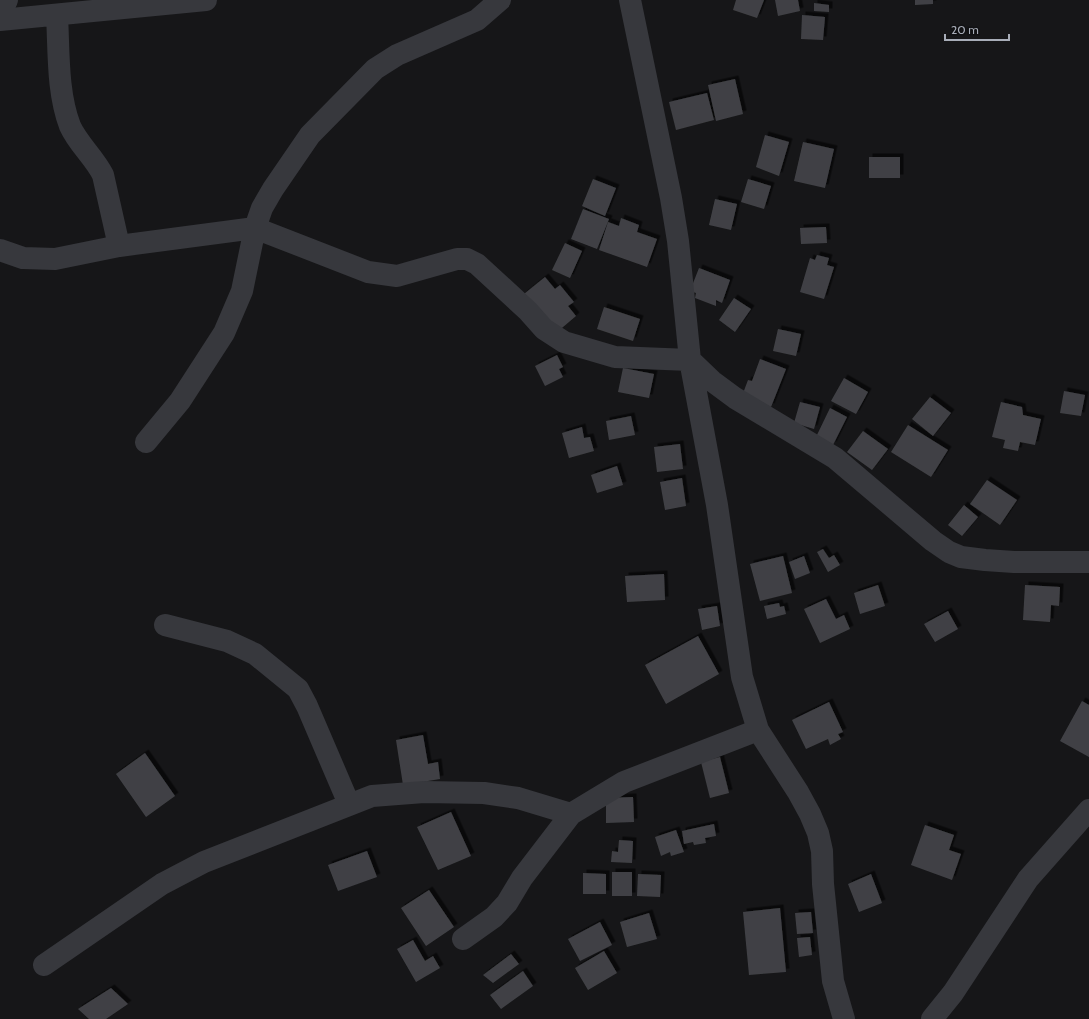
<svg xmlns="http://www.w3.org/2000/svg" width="1089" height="1019" font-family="Cabin,sans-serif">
<defs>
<filter id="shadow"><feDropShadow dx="3.5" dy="-3.5" stdDeviation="0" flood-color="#0009"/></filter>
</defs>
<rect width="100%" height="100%" fill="#161618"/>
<path fill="#404145" filter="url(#shadow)" d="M 736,0 L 764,0 L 757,18 L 733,10 Z
M 775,0 L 798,0 L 800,11 L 778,16 Z
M 915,0 L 933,0 L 933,4 L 915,5 Z
M 814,3 L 829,5 L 829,12 L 814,11 Z
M 802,15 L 825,17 L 823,40 L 801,39 Z
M 735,79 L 743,114 L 716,121 L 708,85 Z
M 707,93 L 714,120 L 676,130 L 669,102 Z
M 765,135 L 789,142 L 779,176 L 756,167 Z
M 803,142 L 834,149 L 825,188 L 794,181 Z
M 869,157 L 900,157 L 900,178 L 869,178 Z
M 593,179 L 616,188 L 605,216 L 582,206 Z
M 748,179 L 771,186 L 764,209 L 741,202 Z
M 715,199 L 737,204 L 731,230 L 709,225 Z
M 583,209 L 609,219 L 597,249 L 571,239 Z
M 621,218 L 639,225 L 637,232 L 657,239 L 647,267 L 599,250 L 608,222 L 619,226 Z
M 826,227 L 827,243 L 801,244 L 800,228 Z
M 565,243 L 582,251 L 570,278 L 552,270 Z
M 817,255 L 829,258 L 827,265 L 834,267 L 824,299 L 800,292 L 810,258 L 815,260 Z
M 699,268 L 730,280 L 722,303 L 716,300 L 716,306 L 695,298 L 696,293 L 690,291 Z
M 545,277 L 555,289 L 560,285 L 574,302 L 568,306 L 576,316 L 556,333 L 524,294 Z
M 734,298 L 751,309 L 735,332 L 719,320 Z
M 604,307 L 640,319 L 633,341 L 597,329 Z
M 778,329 L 801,334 L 796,356 L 773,351 Z
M 557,355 L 563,367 L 559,369 L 563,377 L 545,386 L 535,366 Z
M 760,359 L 786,369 L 771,407 L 742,396 L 748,380 L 752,381 Z
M 623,368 L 654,374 L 649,398 L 618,392 Z
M 844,378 L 868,392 L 856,414 L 831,401 Z
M 1064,391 L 1085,395 L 1081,416 L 1060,413 Z
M 930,397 L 951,413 L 933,436 L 912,419 Z
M 800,402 L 820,407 L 814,429 L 794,423 Z
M 1001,402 L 1022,407 L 1023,415 L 1041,419 L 1035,445 L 1020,442 L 1018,451 L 1003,448 L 1005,440 L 992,437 Z
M 830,408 L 847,417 L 833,445 L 816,437 Z
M 631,416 L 635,435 L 609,440 L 606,421 Z
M 908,425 L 948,450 L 931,477 L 891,452 Z
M 582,427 L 584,438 L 590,437 L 594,451 L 569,458 L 562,433 Z
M 863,431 L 888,449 L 872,470 L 847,452 Z
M 680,444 L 683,469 L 657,472 L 654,447 Z
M 617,466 L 623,485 L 597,493 L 591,475 Z
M 682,478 L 686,506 L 665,510 L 660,482 Z
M 987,480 L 1017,500 L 1000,525 L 970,504 Z
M 964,505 L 978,517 L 962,536 L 948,525 Z
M 823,549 L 829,558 L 834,555 L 840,565 L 828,572 L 817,552 Z
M 783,556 L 792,593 L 760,601 L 750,564 Z
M 804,556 L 810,573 L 795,579 L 789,562 Z
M 664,574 L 665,600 L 627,602 L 625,576 Z
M 878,585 L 885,606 L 860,614 L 854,593 Z
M 1025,585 L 1060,587 L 1059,606 L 1051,605 L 1050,622 L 1023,620 Z
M 826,599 L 836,619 L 844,615 L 850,629 L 820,643 L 804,609 Z
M 779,603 L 780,607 L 784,606 L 786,614 L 767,619 L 764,606 Z
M 717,606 L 720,626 L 702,630 L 698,609 Z
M 948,611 L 958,629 L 935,642 L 924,624 Z
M 698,636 L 719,674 L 666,704 L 645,665 Z
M 1082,701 L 1089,705 L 1089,757 L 1060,741 Z
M 829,702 L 843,732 L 838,734 L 841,739 L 830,745 L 828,739 L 806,749 L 792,720 Z
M 423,735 L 428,764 L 438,762 L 440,779 L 403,785 L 396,740 Z
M 145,753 L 175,796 L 146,817 L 116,774 Z
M 720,757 L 729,793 L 710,798 L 701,762 Z
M 633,797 L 634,822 L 606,823 L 606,798 Z
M 451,812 L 471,856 L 438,870 L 417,827 Z
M 714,824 L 716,836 L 705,838 L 706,843 L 694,845 L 693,842 L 684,844 L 682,831 Z
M 925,825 L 954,835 L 949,850 L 961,854 L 952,880 L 911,865 Z
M 676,830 L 684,852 L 671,856 L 670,852 L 661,856 L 655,837 Z
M 619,840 L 633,841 L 632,863 L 611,862 L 612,851 L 618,852 Z
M 367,851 L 377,877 L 338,891 L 328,865 Z
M 612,872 L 632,872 L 632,896 L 612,896 Z
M 583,873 L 606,874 L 606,894 L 583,894 Z
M 638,874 L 661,875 L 660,897 L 637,896 Z
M 871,874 L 882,903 L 859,912 L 848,884 Z
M 429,890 L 454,927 L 426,946 L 401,908 Z
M 780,908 L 786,972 L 749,975 L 743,912 Z
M 811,912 L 813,933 L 797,934 L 795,913 Z
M 649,913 L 657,939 L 627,947 L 620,922 Z
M 600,922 L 612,945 L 580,961 L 568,939 Z
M 810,937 L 812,955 L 799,957 L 797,938 Z
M 413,940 L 425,961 L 433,956 L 440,968 L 416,982 L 397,949 Z
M 604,951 L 617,973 L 588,990 L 575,968 Z
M 511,954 L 519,964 L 493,983 L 483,975 Z
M 523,971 L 533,986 L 501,1009 L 490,995 Z
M 111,988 L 128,1004 L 106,1019 L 89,1019 L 78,1009 Z"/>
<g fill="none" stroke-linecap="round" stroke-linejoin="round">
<path stroke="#37383d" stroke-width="22" d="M 630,0 L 671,198 L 678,241 L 690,360 L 717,505 L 742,677 L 758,730 L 798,792 L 810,814 L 818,833 L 822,851 L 823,884 L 833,981 L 844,1019
M 0,14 L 7,0
M 57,15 C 59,51 57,92 70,126 C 78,144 94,157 103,175 L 119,246
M 0,20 L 206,0
M 0,250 L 23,258 L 55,259 L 119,246 L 255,228 L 368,272 L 397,276 L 457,259 L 467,259 L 477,264 L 528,311 L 544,329 L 564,342 L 615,357 L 690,360 L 712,381 L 735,398 L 835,458 L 933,541 L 949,552 L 961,557 L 985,560 L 1014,562 L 1089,562
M 146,442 L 180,401 L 224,333 L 242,291 L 255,228 L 262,208 L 273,189 L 310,135 L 375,69 L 397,55 L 477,20 L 500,0
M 165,625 L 227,641 L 255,654 L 298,689 L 307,706 L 349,804
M 463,939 L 494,917 L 507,903 L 522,878 L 571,814 L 624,782 L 758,730
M 44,965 L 162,884 L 204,862 L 372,796 L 424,792 L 484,793 L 518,798 L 571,814
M 932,1019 L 953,993 L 1028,879 L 1089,810"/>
</g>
<path d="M945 34v6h64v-6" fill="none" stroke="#a8adb8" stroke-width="2"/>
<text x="951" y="34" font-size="12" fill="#a8adb8" stroke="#111113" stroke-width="3" paint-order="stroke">20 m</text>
</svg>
